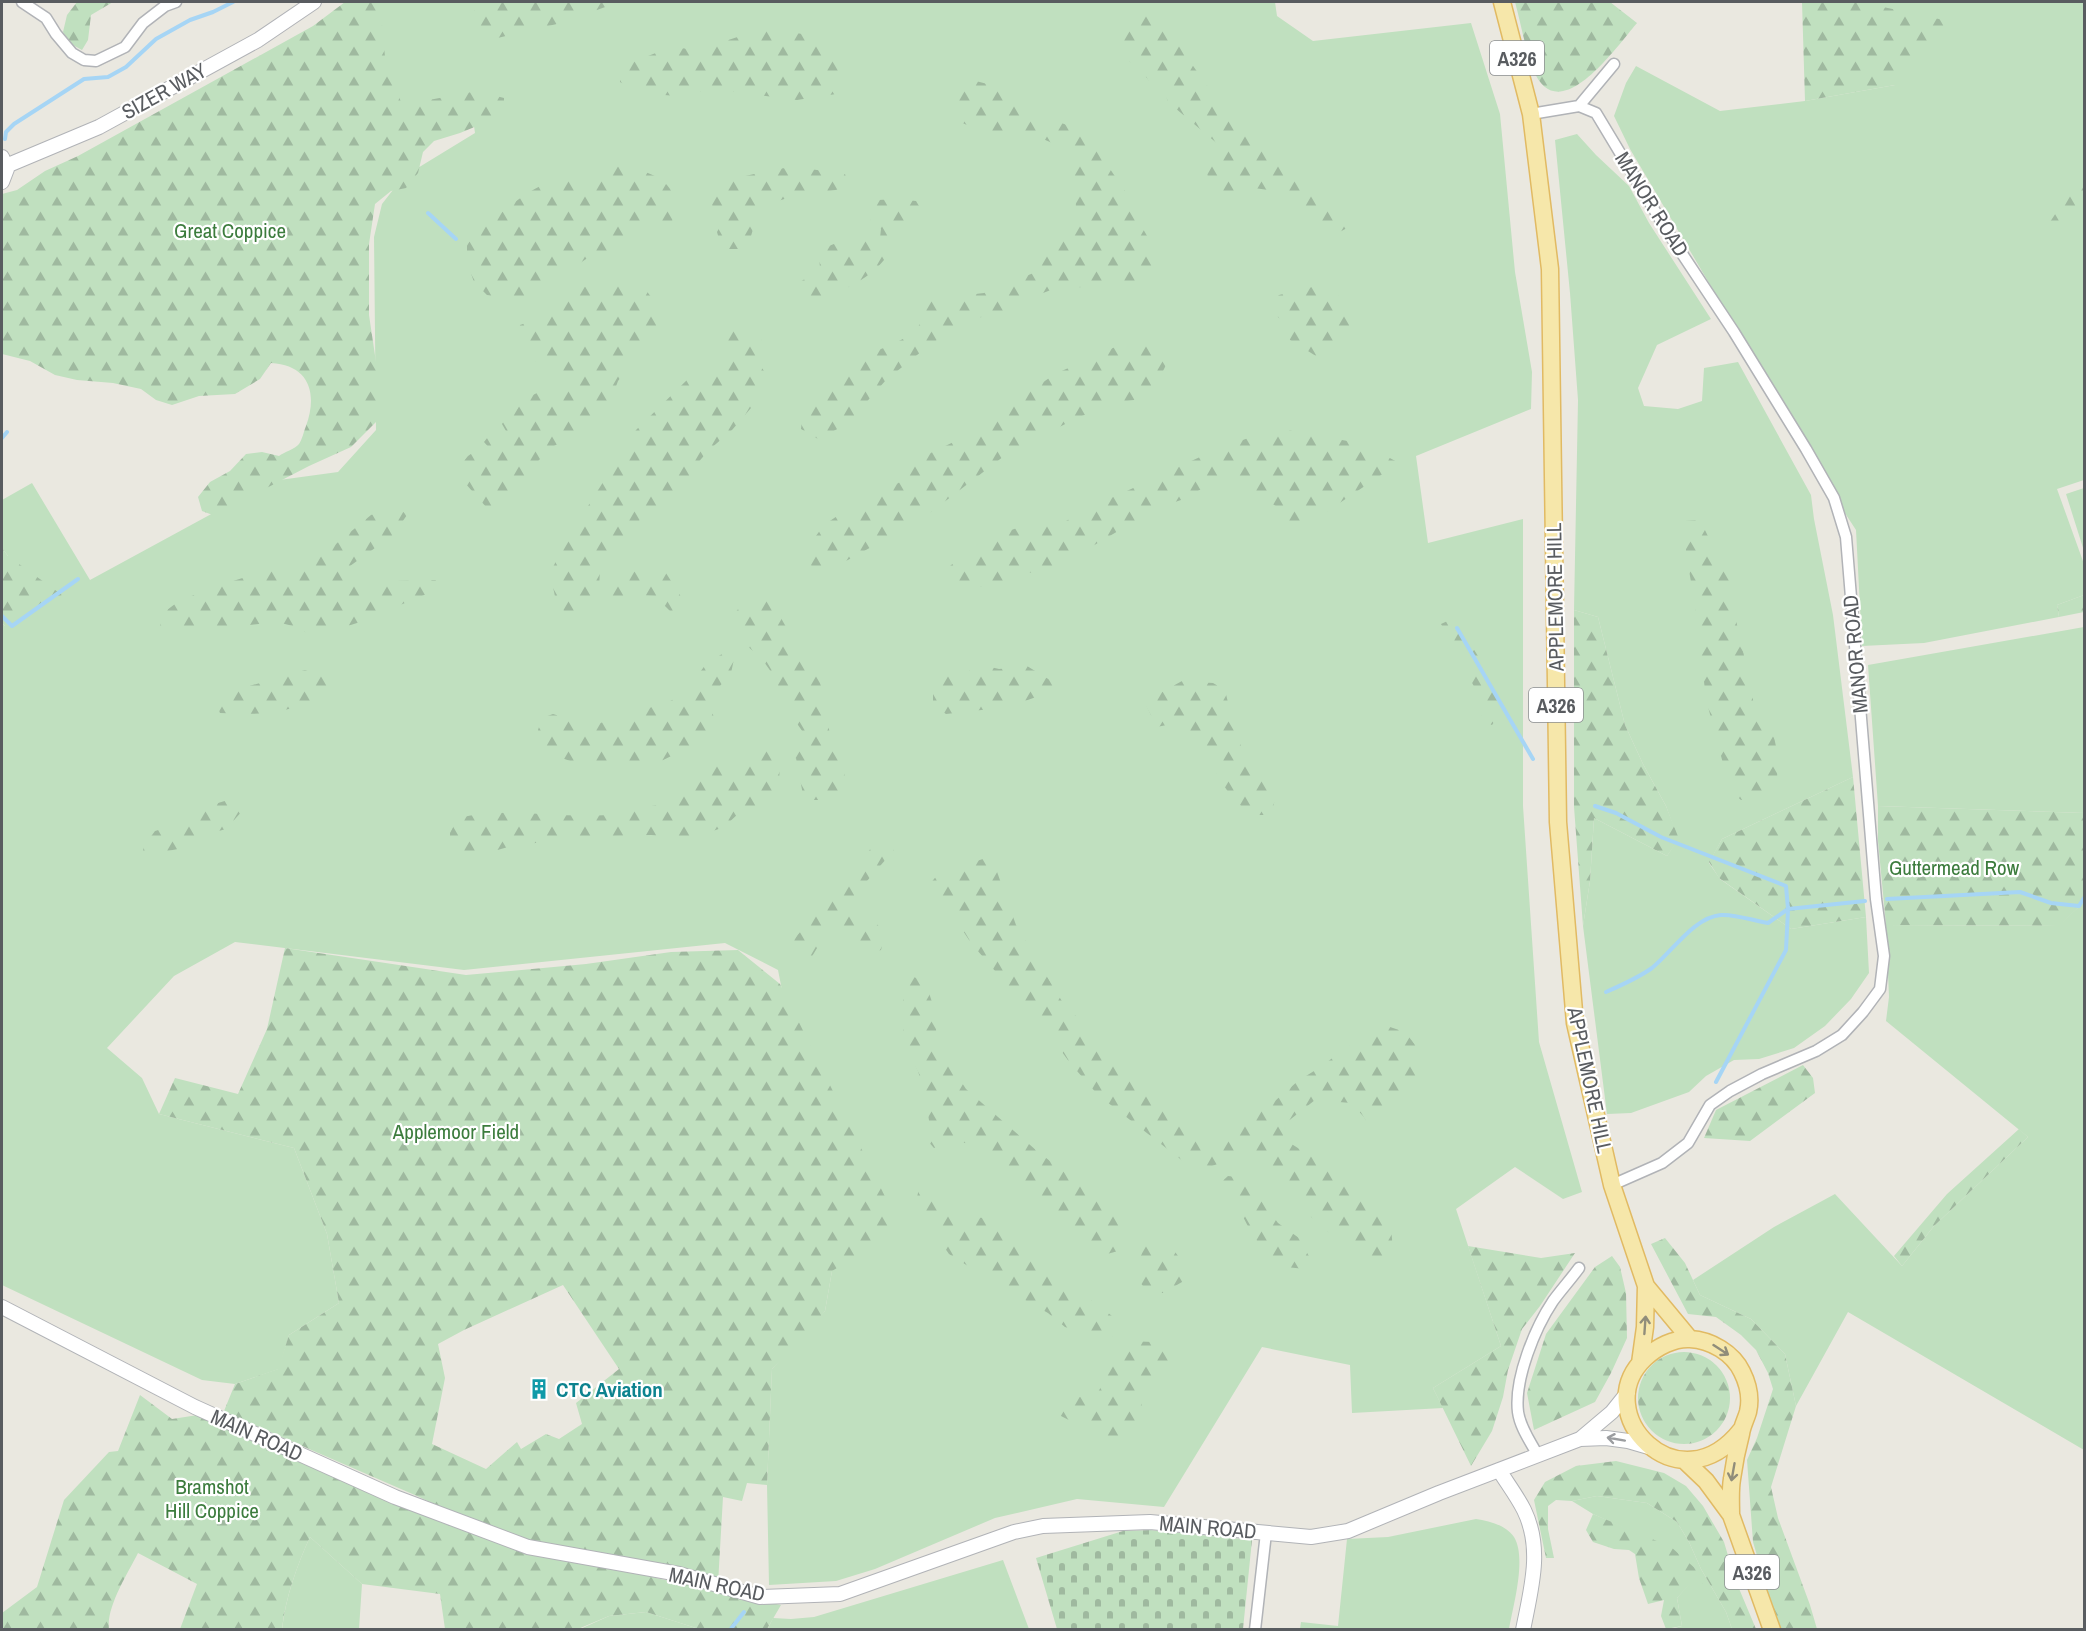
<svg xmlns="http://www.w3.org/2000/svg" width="2086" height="1631" font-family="'Archivo Narrow',sans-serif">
<defs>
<pattern id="forest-firs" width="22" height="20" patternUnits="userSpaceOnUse" patternTransform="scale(1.5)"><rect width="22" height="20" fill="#c0e0bf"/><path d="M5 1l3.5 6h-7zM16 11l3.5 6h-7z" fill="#9fb99f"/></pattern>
<pattern id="cemetery-stones" width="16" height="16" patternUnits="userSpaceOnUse" patternTransform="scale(1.5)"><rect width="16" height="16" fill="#c0e0bf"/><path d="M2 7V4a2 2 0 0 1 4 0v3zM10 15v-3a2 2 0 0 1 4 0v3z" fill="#9fb99f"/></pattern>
</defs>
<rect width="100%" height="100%" fill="#eae8e0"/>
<path fill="#c0e0bf" d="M 359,2 L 1275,2 L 1277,16 L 1313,41 L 1471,23 L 1500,114 L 1515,272 L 1532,372 L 1531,409 L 1416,456 L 1428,543 L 1523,519 L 1523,806 L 1539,1042 L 1582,1192 L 1563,1199 L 1515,1167 L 1456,1209 L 1501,1346 L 1433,1388 L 1443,1408 L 1352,1413 L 1350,1365 L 1262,1347 L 1164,1507 L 1077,1499 L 995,1518 L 875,1569 L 836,1581 L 769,1585 L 767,1485 L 772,1369 L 825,1311 L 832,1271 L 807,1117 L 778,970 L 725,943 L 464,970 L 235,942 L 174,976 L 107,1048 L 142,1078 L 159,1114 L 294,1148 L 327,1234 L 339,1303 L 289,1335 L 279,1369 L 235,1384 L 202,1380 L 2,1285 L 2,623 L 5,626 L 8,556 L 2,548 L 2,500 L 32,483 L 90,580 L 272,481 L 338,472 L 376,430 L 374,237 L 382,204 L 403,177 L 475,133 L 471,105 L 367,110 Z
M 1859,2 L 2084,2 L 2084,480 L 2057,489 L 2084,564 L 2084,595 L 2057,605 L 2059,617 L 1924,643 L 1862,646 L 1856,530 L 1800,444 L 1719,300 L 1630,149 L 1614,116 L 1626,83 L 1636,66 L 1720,111 L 1805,101 L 1895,85 Z
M 1577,134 L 1596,155 L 1629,186 L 1649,223 L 1711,319 L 1657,345 L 1638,388 L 1644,406 L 1678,409 L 1702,401 L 1704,368 L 1738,362 L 1811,495 L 1814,519 L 1833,615 L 1853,777 L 1722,839 L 1709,863 L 1720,879 L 1791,929 L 1866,917 L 1869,973 L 1851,999 L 1825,1026 L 1794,1048 L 1759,1059 L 1734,1060 L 1706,1076 L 1689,1092 L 1631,1113 L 1607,1114 L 1583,926 L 1590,881 L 1594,818 L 1667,856 L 1678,839 L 1666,806 L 1643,764 L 1625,725 L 1598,617 L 1574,610 L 1578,400 L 1570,293 L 1555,140 Z
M 2084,488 L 2084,551 L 2066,494 Z
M 2084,627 L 2084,813 L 1878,806 L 1868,665 Z
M 2084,902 L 2084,1450 L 1848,1312 L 1796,1406 L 1785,1354 L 1751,1319 L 1700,1295 L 1693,1280 L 1774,1227 L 1835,1194 L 1902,1266 L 1934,1226 L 2028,1137 L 1886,1021 L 1889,997 L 1886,925 L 2058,926 Z
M 1597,1496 L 1647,1503 L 1677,1522 L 1689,1542 L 1701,1569 L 1726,1612 L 1732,1629 L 1671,1629 L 1682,1626 L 1677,1598 L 1690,1583 L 1642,1536 L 1593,1514 L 1572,1501 Z
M 1476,1519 C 1489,1521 1506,1525 1514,1537 C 1527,1558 1513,1606 1509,1629 L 1300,1629 L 1301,1622 L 1338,1626 L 1347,1539 L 1388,1537 Z
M 310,1537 L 362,1584 L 359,1629 L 282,1630 C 285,1599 297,1565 310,1537 Z
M 1003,1560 L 1029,1629 L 767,1630 L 773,1618 L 791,1619 L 814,1617 Z
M 646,1612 L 699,1629 L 578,1630 L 609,1616 Z"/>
<path fill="url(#forest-firs)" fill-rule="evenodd" d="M 77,2 L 113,2 L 91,15 L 88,40 L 82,50 L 71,44 L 63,32 L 67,15 Z
M 345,2 L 389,2 L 381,14 L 385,57 L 402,105 L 477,91 L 504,98 L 504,111 L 489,121 L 460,133 L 434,141 L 423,152 L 418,173 L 406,188 L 391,191 L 375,204 L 369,244 L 369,315 L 380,389 L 379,419 L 351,447 L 309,466 L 255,494 L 218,517 L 202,511 L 198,497 L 210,482 L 230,471 L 246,454 L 262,452 L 279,456 C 284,452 295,449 299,444 C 302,440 304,431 306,426 C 318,393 309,365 271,363 L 260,379 L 235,394 L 199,396 L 172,405 L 156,400 L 141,389 L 113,383 L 77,380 L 55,375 L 30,361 L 2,354 L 2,194 L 17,190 L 45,171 L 78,156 L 313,26 Z
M 484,2 L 619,2 L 561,23 L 485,41 L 473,28 L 473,12 Z
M 1515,2 L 1610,2 L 1637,23 C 1617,46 1558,132 1533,69 C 1525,48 1521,24 1515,2 Z
M 1802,2 L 1860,2 L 1948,21 L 1895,85 L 1805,101 Z
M 1155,14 L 1182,41 L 1191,63 L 1220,104 L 1309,179 L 1338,209 L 1347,228 L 1336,234 L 1323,224 L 1304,217 L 1276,191 L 1254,188 L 1232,204 L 1212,191 L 1206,170 L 1219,145 L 1168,102 L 1163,86 L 1151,83 L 1141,71 L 1125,58 L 1120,36 C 1132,23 1137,15 1155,14 Z
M 765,28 L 815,36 L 838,52 L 844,78 L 836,94 L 797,100 L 734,92 L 704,91 L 678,96 L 664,95 L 639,93 L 620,82 L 620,67 L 671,47 L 698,50 Z
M 968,79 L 999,87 L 1013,97 L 1021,109 L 1067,125 L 1097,150 L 1138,210 L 1143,229 L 1163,263 L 1156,279 L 1116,286 L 1056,288 L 1017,303 L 1000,314 L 976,318 L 932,343 L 886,380 L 847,424 L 818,439 L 801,429 C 805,390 825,387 856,371 L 856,359 C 874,351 906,342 918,327 C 925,318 922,309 933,299 L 984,293 L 1036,272 L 1034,256 L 1063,239 L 1067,231 L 1081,224 L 1076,210 L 1074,161 L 1064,148 L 1043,139 L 976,129 L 958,121 L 951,102 L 956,87 Z
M 615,166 C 650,170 687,181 671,225 L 661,227 L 654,217 L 647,221 L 641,230 L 620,240 L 604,254 L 589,257 L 533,295 L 508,300 L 487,295 L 474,282 L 467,262 L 467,244 C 487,224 544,170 574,180 C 580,182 585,188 590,191 L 601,172 Z
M 796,167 L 845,174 L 849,186 C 836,191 826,191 812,193 C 794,195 776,201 759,209 L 751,236 L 742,249 L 728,249 L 719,239 L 717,232 L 722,223 L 721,216 L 714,210 L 709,197 L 719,182 L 776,169 Z
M 2084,170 L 2084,197 L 2062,231 L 2050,222 Z
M 897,199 L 916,201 L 922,211 C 907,218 894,225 889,242 C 888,248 888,255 884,260 C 867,281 840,292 816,301 L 798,294 L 794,286 L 820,269 L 819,252 C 840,238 855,239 880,238 L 881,229 L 871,221 L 870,215 L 878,200 Z
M 622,283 L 645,289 L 655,302 L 659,320 L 650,338 L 618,381 L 606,413 L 595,425 L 550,448 L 510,492 L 501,505 L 487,508 L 465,483 L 459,467 L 468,456 L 475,451 L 484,454 L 492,451 L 484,442 L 491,433 L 505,437 L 506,431 L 502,424 C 508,414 518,415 520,401 L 537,393 L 547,405 L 563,398 L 562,381 L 534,360 L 519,340 L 520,325 L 543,317 L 581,287 Z
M 1316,286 L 1336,292 L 1352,314 L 1345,344 L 1316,356 L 1290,340 L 1284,322 L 1274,314 L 1270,304 L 1279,295 Z
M 749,326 L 762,334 L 758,362 L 768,377 L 763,394 L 732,430 L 709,450 L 695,466 L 679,494 L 661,509 L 640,520 L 609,553 L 600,570 L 599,588 L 580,617 L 567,615 L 556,601 L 553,587 L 553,567 L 571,533 L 636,430 L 689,378 L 725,367 L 725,356 L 720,343 L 732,331 Z
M 1146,342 L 1165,348 L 1169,359 L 1161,375 L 1149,388 L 1134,400 L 1120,402 L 1079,417 L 1008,453 L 922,519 L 846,561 L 822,571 L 804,562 L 810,544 L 824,525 L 843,512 L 902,481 L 916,460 L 964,437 L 1055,374 L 1124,343 Z
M 1276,428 L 1364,444 L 1399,463 L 1295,533 L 1279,508 L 1235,481 L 1220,479 L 1181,500 L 1157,508 L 1064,563 L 1029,573 L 1014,582 L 993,587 L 970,587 L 950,580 L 950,566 L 963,555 L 1005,532 L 1029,524 L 1048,522 L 1057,524 L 1066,521 L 1096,503 L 1116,496 L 1215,450 Z
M 396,506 L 407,515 L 393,535 L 350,566 L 348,583 L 368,586 L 394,581 L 436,580 L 429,593 L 357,623 L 313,637 L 297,627 L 277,622 L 188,632 L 160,627 L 163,613 L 179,601 L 214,587 L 258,573 L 288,569 L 320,557 L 371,515 Z
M 1700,520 L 1729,579 L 1733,607 L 1752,691 L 1754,709 L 1762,724 L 1774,737 L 1778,756 L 1777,781 L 1766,797 L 1741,800 L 1730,790 L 1706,699 L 1696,612 L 1686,552 L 1685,521 Z
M 2,548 L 8,556 L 62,595 L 5,626 L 2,623 Z
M 649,568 L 664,570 L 680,595 L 684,611 L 674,615 L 655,596 L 638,595 L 616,610 L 607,599 C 614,579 629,571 649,568 Z
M 2084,595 L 2084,612 L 2059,617 L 2057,605 Z
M 759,597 L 773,604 L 794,641 L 809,657 L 819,676 L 832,745 L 842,762 L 846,783 L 843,800 L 804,800 L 796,758 C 774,765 781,771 779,789 C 779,793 776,799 775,803 L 755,812 L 740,812 L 724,827 L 702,835 L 676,838 L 651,835 L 576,837 L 508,847 L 480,855 L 461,858 L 450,847 L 450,833 L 458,818 C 508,806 558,819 608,815 L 616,821 L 626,820 L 632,811 L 644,807 L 659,805 L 686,779 L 713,766 L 741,763 L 754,759 L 767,750 L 786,746 L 799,747 L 805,735 L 791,715 L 774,676 L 762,659 L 744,643 L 734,614 L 745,601 Z
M 1574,610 L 1598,617 L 1625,725 L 1643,764 L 1666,806 L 1679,839 L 1667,856 L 1594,818 L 1590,881 L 1583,926 L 1574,807 Z
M 1454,618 L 1505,699 L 1497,718 L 1492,725 L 1482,721 L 1479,696 L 1441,624 Z
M 722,654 L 734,659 L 731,673 L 709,699 L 716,726 L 714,735 L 653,765 L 585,766 L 544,752 L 538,730 L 542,718 L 553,714 L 582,723 L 597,724 L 668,702 L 683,695 L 706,664 Z
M 982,665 L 999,669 L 1027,666 L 1058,685 L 1036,697 L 1008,707 L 946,714 L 933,705 L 933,690 L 943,676 L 962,674 Z
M 305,670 L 328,679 L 328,692 C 284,715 269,715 220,713 L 215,701 L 232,691 Z
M 1182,681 L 1213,683 L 1225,690 L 1236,736 L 1253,769 L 1269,784 L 1275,799 L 1271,815 L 1252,815 C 1239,805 1229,795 1221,781 C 1209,762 1202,731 1175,725 C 1170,724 1162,726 1157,727 L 1146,705 L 1153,697 Z
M 1853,777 L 1866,917 L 1791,929 L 1719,878 L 1709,862 L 1722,839 Z
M 238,797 L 244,809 L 226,829 L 204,835 L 183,848 L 142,856 L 144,846 L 155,831 L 172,826 L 191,815 L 218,803 Z
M 1878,806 L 2084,813 L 2084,902 L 2059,926 L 1886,925 L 1878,841 Z
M 878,840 L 894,850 L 846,905 C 858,914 879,918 883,935 C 884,939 882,946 881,950 L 868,954 L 831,925 L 811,958 L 790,944 Z
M 986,858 L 996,869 L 1016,925 L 1063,1003 L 1179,1120 L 1192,1137 L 1210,1147 L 1224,1139 L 1242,1121 L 1276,1100 L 1298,1081 L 1322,1066 L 1344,1049 L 1366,1035 L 1390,1027 L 1405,1032 L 1416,1046 L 1420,1069 L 1409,1095 L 1371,1129 L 1364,1117 L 1351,1103 L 1315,1100 L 1282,1126 L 1284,1139 C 1319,1163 1373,1189 1390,1230 C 1393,1236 1392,1245 1392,1253 L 1379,1262 C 1330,1246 1285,1190 1251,1152 L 1212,1166 L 1188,1165 L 1098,1095 L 1070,1063 L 1049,1034 L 971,943 L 942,899 L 929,885 L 939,873 Z
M 285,948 L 466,975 L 586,964 L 671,952 L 738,950 L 780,984 L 901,1229 L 832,1271 L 825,1311 L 809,1332 L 772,1369 L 767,1485 L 747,1483 L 742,1501 L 723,1497 L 718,1584 L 593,1560 L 656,1578 L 781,1605 L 767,1629 L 699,1629 L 646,1612 L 609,1616 L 578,1629 L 445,1629 L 440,1594 L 362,1584 L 310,1537 C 297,1565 285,1599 282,1629 L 180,1629 L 197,1584 L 138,1553 C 128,1573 106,1607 109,1629 L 2,1629 L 2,1613 L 37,1587 L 64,1500 L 109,1452 L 118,1451 L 140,1395 L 172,1419 L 224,1411 L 235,1384 L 278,1369 L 289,1335 L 339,1303 L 327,1234 L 294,1148 L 159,1114 L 175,1078 L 238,1094 L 267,1029 ZM 563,1285 L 619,1369 L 576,1403 L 582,1424 L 559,1439 L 546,1434 L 521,1449 L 517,1442 L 486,1469 L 432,1444 L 445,1378 L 438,1344 L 464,1330 ZM 247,1422 L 417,1496 L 492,1531 L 357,1481 Z
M 909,975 L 919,979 L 929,993 L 935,1011 L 937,1045 L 966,1089 L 1037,1151 L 1102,1201 L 1115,1217 L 1123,1237 L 1118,1251 L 1100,1256 C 1082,1239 1063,1223 1045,1207 C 1018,1183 993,1140 952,1142 C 946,1143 940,1146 934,1148 L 927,1140 L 930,1127 L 925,1094 L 918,1071 L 907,1050 L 903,1029 L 903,989 Z
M 1803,1065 L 1813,1078 L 1815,1093 L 1750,1141 L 1704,1138 L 1716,1110 Z
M 2019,1129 L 2028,1137 L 1934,1226 L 1902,1266 L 1894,1256 L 1947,1194 Z
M 1228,1176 L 1236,1177 L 1250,1186 L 1278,1223 L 1299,1238 L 1311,1260 L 1305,1269 L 1286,1267 L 1265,1252 L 1252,1234 L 1239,1209 L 1216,1187 Z
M 920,1185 L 933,1186 C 944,1200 952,1213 970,1217 C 977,1218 986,1217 993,1219 C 1012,1227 1021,1253 1037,1266 C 1063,1288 1095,1297 1119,1323 L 1112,1337 L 1091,1335 L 1065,1327 L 1048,1313 L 998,1285 L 949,1254 L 919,1211 L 917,1197 Z
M 1665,1238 L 1685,1263 L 1700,1295 L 1751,1319 L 1785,1354 L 1796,1406 L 1771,1487 L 1778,1518 L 1810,1605 L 1817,1629 L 1779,1629 L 1753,1542 L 1747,1460 L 1757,1438 L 1773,1389 L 1768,1373 L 1756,1350 L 1741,1335 L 1716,1317 L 1688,1314 L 1651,1244 Z
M 1159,1242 C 1181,1252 1182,1259 1182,1282 L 1163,1293 L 1148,1292 L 1138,1280 L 1138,1264 L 1145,1244 Z
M 1468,1246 L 1541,1258 L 1575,1253 L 1540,1306 L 1522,1329 L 1508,1370 L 1503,1397 L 1492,1431 L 1471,1466 L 1433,1388 L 1501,1346 Z
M 1612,1256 L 1620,1267 L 1626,1293 L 1627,1338 L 1611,1373 L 1595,1402 L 1534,1430 L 1527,1393 L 1546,1334 L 1595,1267 Z
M 1127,1341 L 1153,1342 L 1172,1353 L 1169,1370 L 1138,1382 L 1144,1420 L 1124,1436 L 1102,1437 L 1061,1416 L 1054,1404 C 1067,1396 1083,1398 1097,1394 L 1106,1378 L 1114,1356 Z
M1638 1398a46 46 0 1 1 92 0a46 46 0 1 1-92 0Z
M 1616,1461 L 1664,1473 L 1686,1486 L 1703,1506 L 1724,1542 L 1735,1579 L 1756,1629 L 1732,1629 L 1726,1612 L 1701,1569 L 1689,1542 L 1677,1522 L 1647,1503 L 1597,1496 L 1572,1501 L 1556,1500 L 1548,1506 L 1548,1529 L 1554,1558 L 1546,1558 L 1534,1500 L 1545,1482 L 1576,1466 Z
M 1593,1514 L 1671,1547 L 1697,1570 L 1703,1584 L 1690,1584 L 1677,1598 L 1682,1626 L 1666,1629 L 1661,1616 L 1664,1600 L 1648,1604 L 1639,1578 L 1635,1554 L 1629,1550 L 1614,1549 L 1593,1542 L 1586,1530 Z"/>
<path fill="url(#cemetery-stones)" d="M 1150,1530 L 1252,1540 L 1243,1629 L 1057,1629 L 1036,1558 L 1123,1531 Z"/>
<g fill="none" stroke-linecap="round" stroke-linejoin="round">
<path stroke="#a6d5f5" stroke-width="4" d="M 5,139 L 6,132 L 14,124 L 84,79 L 108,77 L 126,67 L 156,39 L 190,20 L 213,12 L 233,2
M 428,213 L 456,239
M 2,438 L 7,432
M 2,616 L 12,626 L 78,579
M 1457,628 L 1533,759
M 1595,806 L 1616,813 L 1661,837 L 1786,886 L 1788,909 L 1865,901
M 1887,899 L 2020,892 L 2051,903 L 2079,906 L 2084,898
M 1606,992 C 1622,985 1638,978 1652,968 C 1672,952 1694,917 1721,915 C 1736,914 1754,921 1768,923 L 1788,909
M 1716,1082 L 1786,950 L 1788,910
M 730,1630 L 744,1612"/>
<g stroke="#b1b3b7" stroke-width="13">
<path id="minor" d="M 22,2 L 46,18 L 56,34 L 72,53 L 84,60 L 96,61 L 125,47 L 143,23 L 165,6 L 176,2
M 1579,106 L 1614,64
M 1531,114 L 1579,106 L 1596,113 L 1667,231 L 1734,332 L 1806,449 L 1834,498 L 1846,537 L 1876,899 L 1884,956 L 1880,989 L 1863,1012 L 1842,1035 L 1816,1051 L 1762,1074 L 1730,1091 L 1710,1105 L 1688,1143 L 1662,1163 L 1612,1185
M 1537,1454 C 1530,1441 1520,1427 1518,1412 C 1514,1379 1535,1328 1553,1301 C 1561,1290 1571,1279 1579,1268
M 1255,1630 L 1266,1533"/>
</g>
<g stroke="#b1b3b7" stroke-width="16">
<path id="tertiary" d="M 2,157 L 7,169 L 2,182
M 6,166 L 99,127 L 258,40 L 314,2
M 2,1307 L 195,1407 L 395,1497 L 528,1547 L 679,1574 L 760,1597 L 840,1594 L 1014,1532 L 1043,1526 L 1150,1522 L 1311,1537 L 1348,1531 L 1439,1493 L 1580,1439 L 1606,1438 L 1628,1441 L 1652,1448
M 1580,1439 L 1612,1412 L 1628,1392
M 1499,1470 C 1507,1483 1517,1496 1524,1510 C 1543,1549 1531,1589 1523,1630"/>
</g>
<g stroke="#e1ba63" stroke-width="19">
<path id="primary" d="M 1502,2 L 1531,114 L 1550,269 L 1558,822 L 1575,1023 L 1612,1185 L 1646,1286 L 1645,1327 L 1640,1363
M 1646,1286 L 1690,1339
M 1685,1461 L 1706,1481 L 1731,1515 L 1772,1630
M 1731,1515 C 1731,1503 1730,1490 1732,1479 C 1734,1464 1737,1449 1741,1434 C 1742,1426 1746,1419 1748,1412 C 1751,1399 1748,1384 1742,1372 C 1733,1353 1711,1340 1690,1339 C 1674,1338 1657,1347 1645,1358 C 1587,1413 1679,1509 1741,1430"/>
</g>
<use href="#minor" stroke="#fff" stroke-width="10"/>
<use href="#tertiary" stroke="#fff" stroke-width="14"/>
<use href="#primary" stroke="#f6e7aa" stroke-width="16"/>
</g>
<defs><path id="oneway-shaft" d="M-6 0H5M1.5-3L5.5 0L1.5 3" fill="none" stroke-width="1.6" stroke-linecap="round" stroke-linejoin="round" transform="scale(1.5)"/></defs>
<g stroke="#908d7a">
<use href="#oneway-shaft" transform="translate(1645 1325) rotate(-86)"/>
<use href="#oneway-shaft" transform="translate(1721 1350) rotate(33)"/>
<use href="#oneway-shaft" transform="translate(1733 1472) rotate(100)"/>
</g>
<use stroke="#9b9da0" href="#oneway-shaft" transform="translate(1616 1439) rotate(-170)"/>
<defs>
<g id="building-bare" transform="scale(1.62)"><path d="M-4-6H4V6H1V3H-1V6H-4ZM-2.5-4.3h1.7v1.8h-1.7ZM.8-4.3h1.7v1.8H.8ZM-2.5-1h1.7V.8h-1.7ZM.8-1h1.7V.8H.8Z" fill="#0f9aa8" stroke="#fff" stroke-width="2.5" paint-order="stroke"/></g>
</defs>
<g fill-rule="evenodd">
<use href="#building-bare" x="539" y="1389"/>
</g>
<g text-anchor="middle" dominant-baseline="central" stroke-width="4.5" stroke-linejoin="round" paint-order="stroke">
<g fill="#fff" stroke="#8b8d90" stroke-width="1.5">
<rect x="1490" y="41" width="54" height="34" rx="4.5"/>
<rect x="1529" y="688" width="54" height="34" rx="4.5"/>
<rect x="1725" y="1555" width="54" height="34" rx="4.5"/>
</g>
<g font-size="20" font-weight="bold" fill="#595c60">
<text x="1517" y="58">A326</text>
<text x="1556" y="705">A326</text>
<text x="1752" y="1572">A326</text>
</g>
<g font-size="21" fill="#595c60" stroke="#fff">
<text transform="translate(164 91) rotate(-29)">SIZER WAY</text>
<text transform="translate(1652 204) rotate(58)">MANOR ROAD</text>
<text transform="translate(1555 597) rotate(-91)">APPLEMORE HILL</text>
<text transform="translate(1855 654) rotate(-95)">MANOR ROAD</text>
<text transform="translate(1590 1080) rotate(78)">APPLEMORE HILL</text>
<text transform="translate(257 1435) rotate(24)">MAIN ROAD</text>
<text transform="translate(1208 1527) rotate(5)">MAIN ROAD</text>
<text transform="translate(717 1584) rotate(12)">MAIN ROAD</text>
</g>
<g font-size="21" fill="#3c7c3d" stroke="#fff">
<text x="230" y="230">Great Coppice</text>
<text x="1954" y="867">Guttermead Row</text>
<text x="456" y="1131">Applemoor Field</text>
<text x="212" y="1486">Bramshot<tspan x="212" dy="24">Hill Coppice</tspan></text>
</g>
<g font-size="21" font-weight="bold" fill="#0d838f" stroke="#fff" text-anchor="start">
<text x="556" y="1389">CTC Aviation</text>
</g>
</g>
<rect width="2086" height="1631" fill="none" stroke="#595c60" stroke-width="6"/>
</svg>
